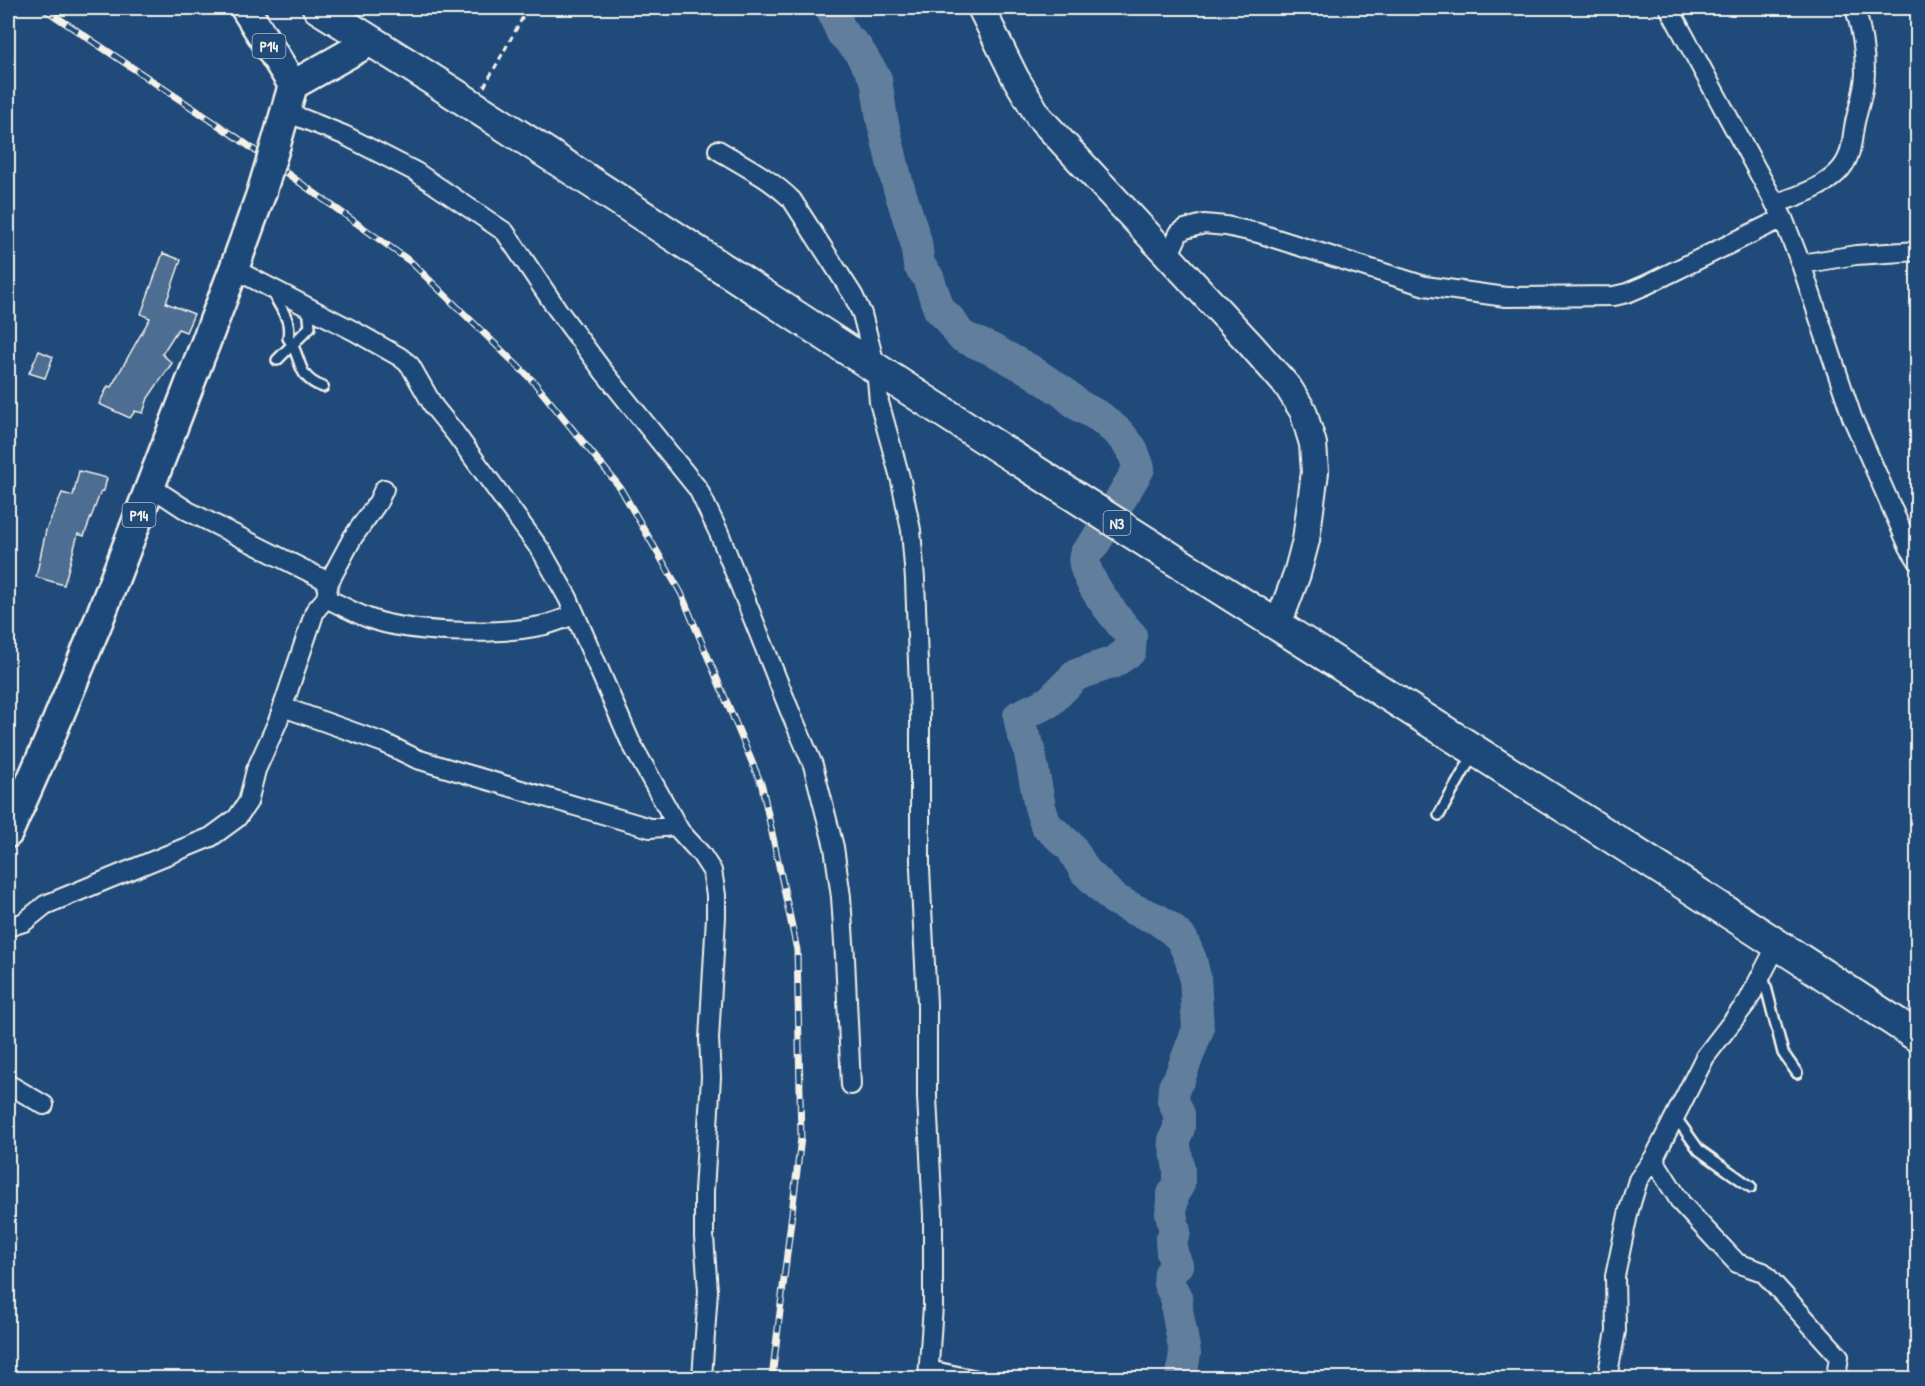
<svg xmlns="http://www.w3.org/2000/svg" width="1925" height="1386" font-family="'Patrick Hand',sans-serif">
<rect width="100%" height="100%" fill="#1f4a7a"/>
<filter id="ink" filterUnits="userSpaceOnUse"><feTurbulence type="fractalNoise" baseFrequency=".0167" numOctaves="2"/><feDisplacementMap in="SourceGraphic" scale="12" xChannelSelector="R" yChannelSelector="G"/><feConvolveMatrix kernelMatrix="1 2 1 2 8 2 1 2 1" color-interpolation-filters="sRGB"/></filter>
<g filter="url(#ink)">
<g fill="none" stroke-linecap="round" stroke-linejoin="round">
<path stroke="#627e9d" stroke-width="32" d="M 831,8 L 842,33 L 857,48 L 876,79 L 882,119 L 897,182 L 916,242 L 919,265 L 928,277 L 939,309 L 950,320 L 961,336 L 993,350 L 1030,370 L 1063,392 L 1078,405 L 1100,417 L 1119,433 L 1132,449 L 1139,468 L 1094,544 C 1092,547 1087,551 1085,555 C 1078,573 1119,622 1131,635 L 1130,651 L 1114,662 L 1076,675 L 1049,702 L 1019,716 L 1022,731 L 1029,748 L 1040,807 L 1046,825 L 1071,847 L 1085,871 L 1114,899 L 1135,910 L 1157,919 L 1171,929 L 1182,939 L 1191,960 L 1195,977 L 1198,1029 L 1179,1079 L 1174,1087 L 1173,1100 L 1179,1114 L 1179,1128 L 1174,1140 L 1179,1169 L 1179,1184 L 1173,1194 L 1171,1213 L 1175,1232 L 1171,1241 L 1172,1253 L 1177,1265 L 1170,1273 L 1169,1284 L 1177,1299 L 1177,1310 L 1185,1353 L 1181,1378"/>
</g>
<path fill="#4d6e92" stroke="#f4f1e8" stroke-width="1.5" d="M 163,253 L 181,260 L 166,303 L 194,314 L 186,332 L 178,329 L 162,354 L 172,363 L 148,398 L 143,413 L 135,411 L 130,418 L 99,404 L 108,386 L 111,387 L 150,318 L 141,314 Z
M 39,351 L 53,357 L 45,378 L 29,373 Z
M 79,471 L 107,478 L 104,491 L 101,491 L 84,536 L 78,534 L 64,585 L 36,577 L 46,530 L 62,493 L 73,496 Z"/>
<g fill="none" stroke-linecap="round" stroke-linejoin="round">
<g stroke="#f4f1e8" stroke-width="14">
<path id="service" d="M 272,290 C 279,309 292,317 288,338 C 303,358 295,377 323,387
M 277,360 L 310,327 L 308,307
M 1439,815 L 1474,753
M 1763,975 L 1783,1053 L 1797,1073
M 1674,1115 L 1699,1150 L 1751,1187
M 930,1366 L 988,1378"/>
</g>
<g stroke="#f4f1e8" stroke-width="22">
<path id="minor" d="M 1669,8 L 1783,218 L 1801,264 L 1852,417 L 1909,547 L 1918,561
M 286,112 L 344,135 L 416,172 L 505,232 L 557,309 L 603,371 L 698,489 L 719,533 L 789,709 L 813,765 L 834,847 L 841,897 L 845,958 L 851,1085
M 718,150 C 743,165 771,179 792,200 L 853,295 L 862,314 L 876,368 L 879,402 L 901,481 L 911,530 L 915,579 L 920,717 L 920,869 L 927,1003 L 927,1097 L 933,1215 L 933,1306 L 928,1378
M 1775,204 C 1796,196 1821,189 1837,173 C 1853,158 1851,141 1855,122 C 1859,105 1865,89 1865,72 C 1865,50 1861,28 1855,8
M 1168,257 L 1179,233 L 1185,229 L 1204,224 L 1226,226 L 1258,233 L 1425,286 L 1506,297 L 1614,296 L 1627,293 L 1646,285 L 1783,218
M 1801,264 L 1856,255 L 1918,251
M 234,269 L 354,331 L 400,357 L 410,365 L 434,407 L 455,433 L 542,552 L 568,598 L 630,741 L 680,831 L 701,854 L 712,871 L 716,895 L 716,917 L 709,1039 L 711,1077 L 704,1191 L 704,1237 L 708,1291 L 702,1378
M 150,486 L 188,511 L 329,582
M 326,598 C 340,605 353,612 368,618 C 409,634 497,635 540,626 C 552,624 564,618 575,615
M 283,707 L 384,743 L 417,759 L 443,767 L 650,828 L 677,826
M 8,927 L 24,922 L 45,905 L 211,837 L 237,818 L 248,802 L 256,770 L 278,721 L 315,611 L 326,598 L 329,582 L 353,537 L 378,502 L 384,489
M 8,1084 L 44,1105
M 1655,1156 L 1656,1163 L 1681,1203 L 1706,1230 L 1737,1263 L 1763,1272 L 1839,1356 L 1836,1378
M 1607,1378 L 1616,1331 L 1615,1276 L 1629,1210 L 1638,1180 L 1655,1156 L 1705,1057 L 1748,1001 L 1777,945"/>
</g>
<g stroke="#f4f1e8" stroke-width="30">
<path id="secondary" d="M 981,8 L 1015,77 L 1039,117 L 1251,345 L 1288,387 L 1303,411 L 1313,444 L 1315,472 L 1306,540 L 1297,574 L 1277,627"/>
</g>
<g stroke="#f4f1e8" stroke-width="33">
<path id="primary" d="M 245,8 L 293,85
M 276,144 L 293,85 L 371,41
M 8,833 L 47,745 L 98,622 L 234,269 L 261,194"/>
</g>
<g stroke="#f4f1e8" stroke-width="34">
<path id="trunk" d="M 318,8 C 540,145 756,292 976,433 C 1289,635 1607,830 1918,1037"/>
</g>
<path stroke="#f4f1e8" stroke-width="3" stroke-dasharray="6 4.5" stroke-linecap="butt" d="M 484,87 L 528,8"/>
<use href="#service" stroke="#1f4a7a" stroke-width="9"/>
<use href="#minor" stroke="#1f4a7a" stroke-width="18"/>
<use href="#secondary" stroke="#1f4a7a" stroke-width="26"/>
<use href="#primary" stroke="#1f4a7a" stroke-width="28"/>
<use href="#trunk" stroke="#1f4a7a" stroke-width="30"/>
<g stroke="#f4f1e8" stroke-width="7">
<path id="rail" d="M 43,8 L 239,139 L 411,262 L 533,381 L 619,486 L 681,593 L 762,786 L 797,950 L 801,1138 L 772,1378"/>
</g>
<use href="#rail" stroke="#1f4a7a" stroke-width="4.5" stroke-dasharray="14" stroke-linecap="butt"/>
<g stroke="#f4f1e8" stroke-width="33" stroke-linecap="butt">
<path id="primary-bridge" d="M 261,194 L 276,144"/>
</g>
<use href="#primary-bridge" stroke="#1f4a7a" stroke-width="28"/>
</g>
</g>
<g text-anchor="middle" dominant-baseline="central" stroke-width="5" stroke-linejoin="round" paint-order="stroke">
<g fill="#1f4a7a" stroke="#b4bfc7" stroke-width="1.5">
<rect x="252.5" y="34" width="33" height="24" rx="4.5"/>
<rect x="122.5" y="503" width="33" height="24" rx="4.5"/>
<rect x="1103.5" y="511" width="27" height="24" rx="4.5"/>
</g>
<g font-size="15" font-weight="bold" fill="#f4f1e8">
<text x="269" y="46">P14</text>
<text x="139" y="515">P14</text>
<text x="1117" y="523">N3</text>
</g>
</g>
<rect width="1925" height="1386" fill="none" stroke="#1f4a7a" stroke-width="30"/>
<rect x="15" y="15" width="1895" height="1356" fill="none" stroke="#f4f1e8" stroke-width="2" filter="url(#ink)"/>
</svg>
